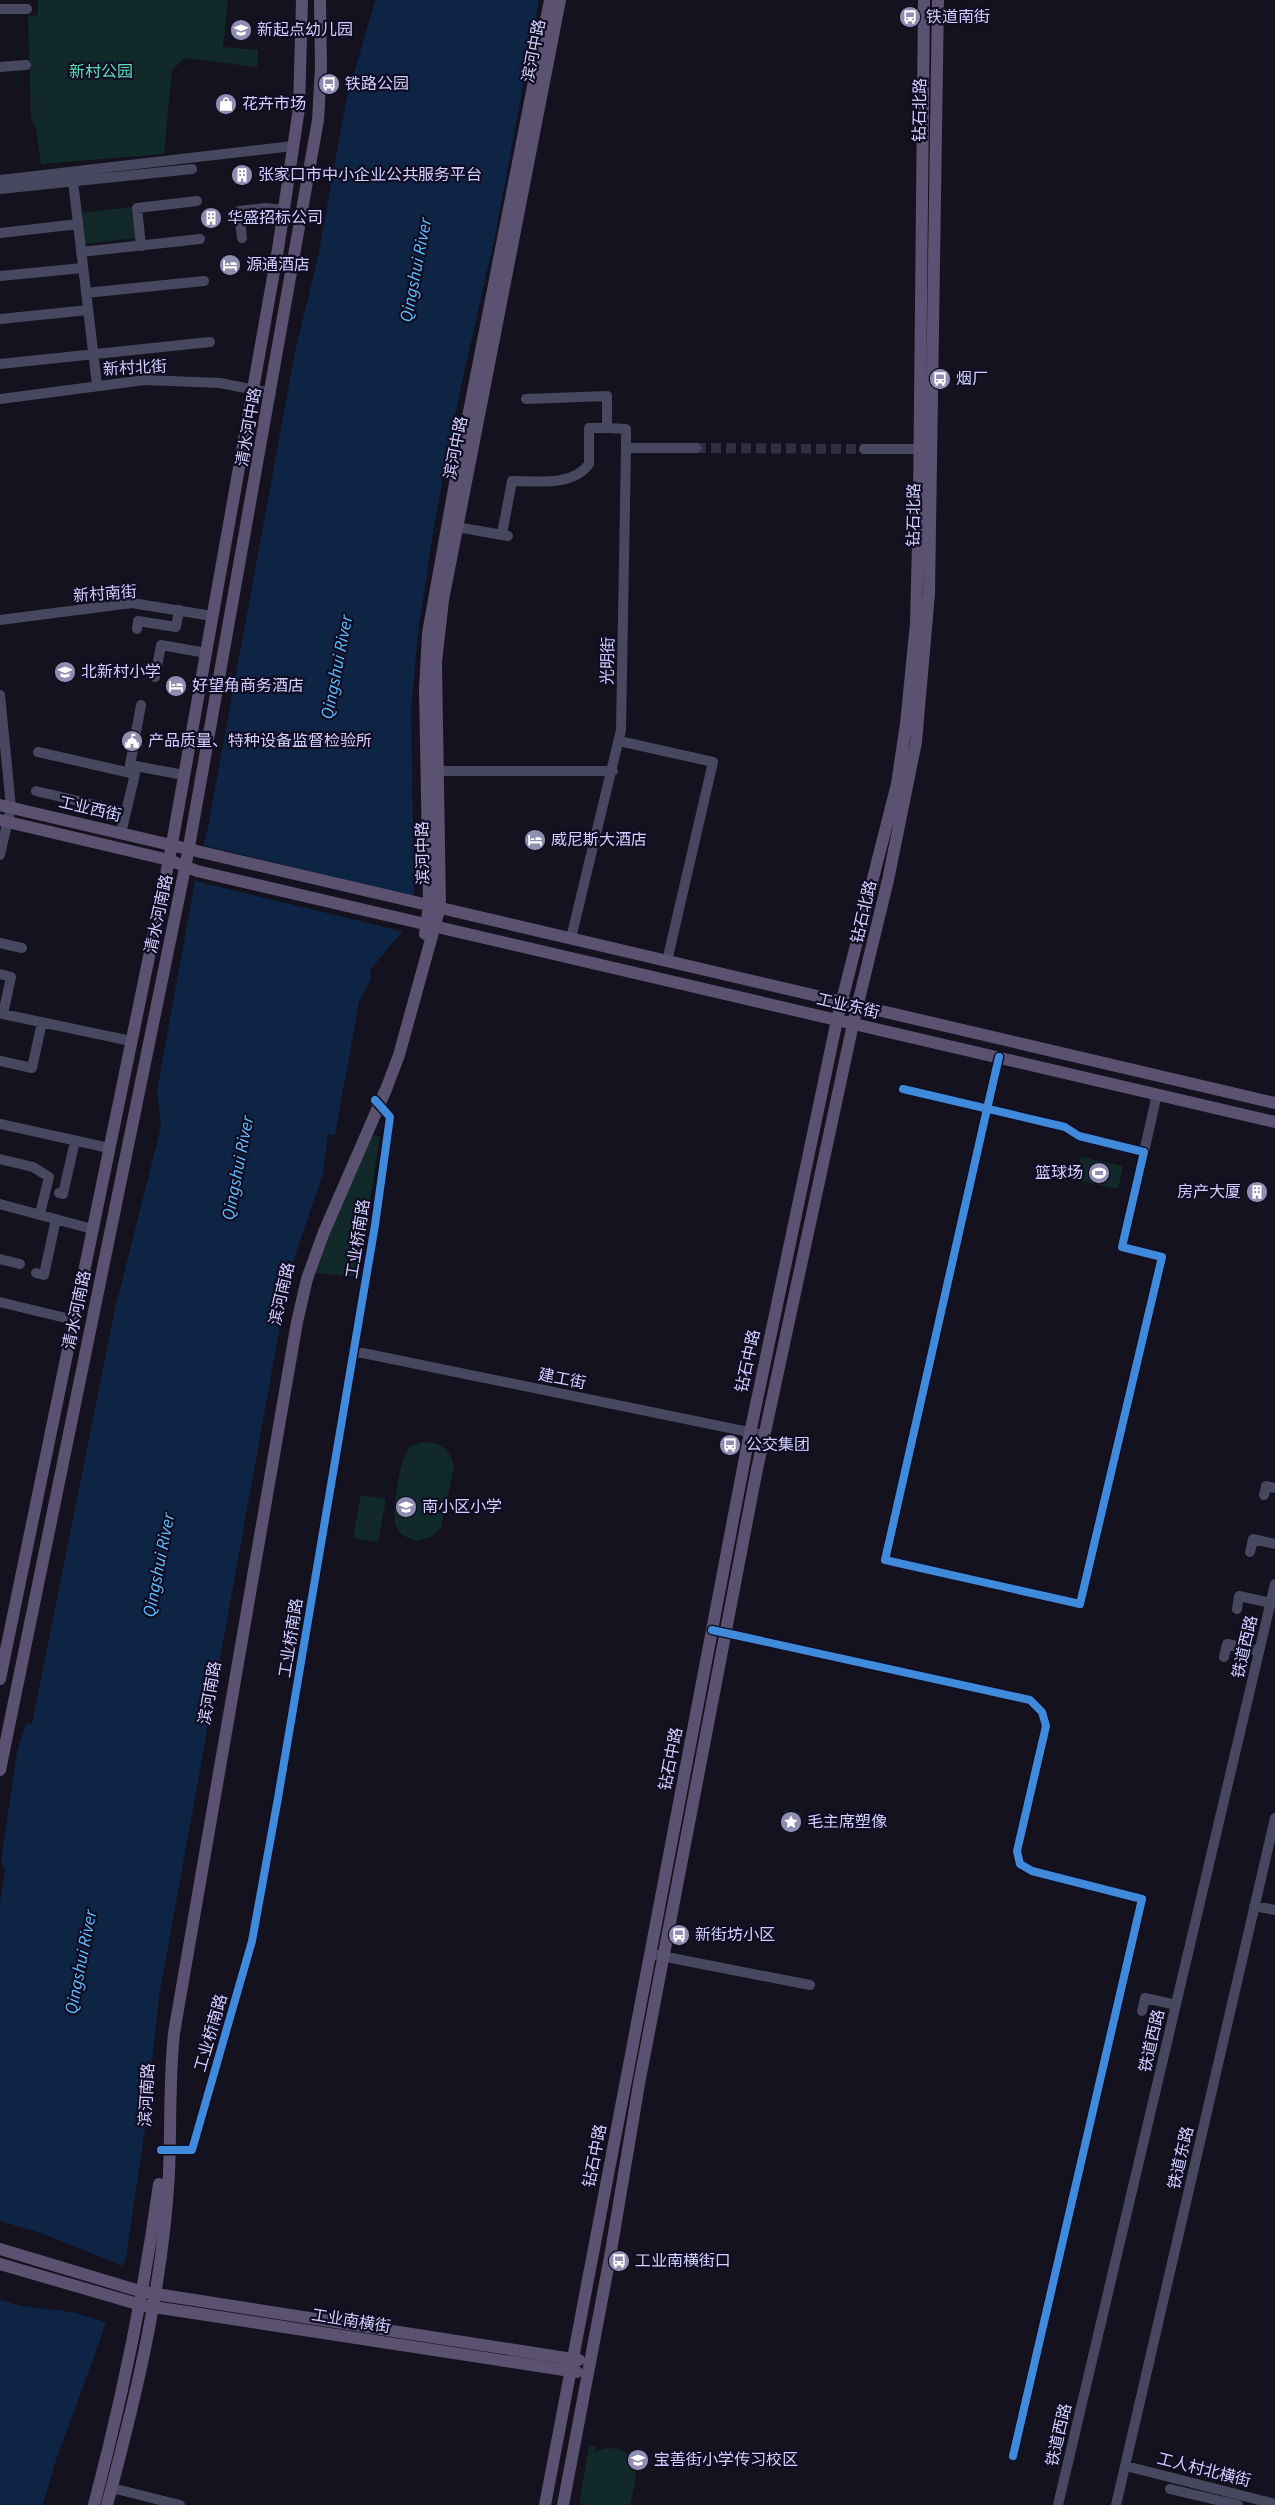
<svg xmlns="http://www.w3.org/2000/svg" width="1275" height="2505" font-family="'Source Sans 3','Noto Sans SC',sans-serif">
<rect width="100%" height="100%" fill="#14121e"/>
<path fill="#112928" d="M 38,0 L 228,0 L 223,47 L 258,50 L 257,67 L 185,58 L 172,70 L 164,154 L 41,164 L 36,128 L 31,118 L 28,16 L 38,15 Z
M 132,207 L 136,238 L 84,244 L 81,213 Z
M 371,1134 L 380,1137 L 358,1277 L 316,1273 L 338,1211 Z
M 1081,1157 L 1123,1166 L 1118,1189 L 1076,1180 Z
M 426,1442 C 441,1442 452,1452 454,1467 L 441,1528 L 432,1536 L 418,1541 C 408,1538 400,1536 396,1526 C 391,1515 400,1459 408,1450 C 412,1444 419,1443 426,1442 Z
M 361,1495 L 386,1499 L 378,1542 L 353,1538 Z
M 784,1810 L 801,1813 L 797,1831 L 780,1828 Z
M 589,2445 L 596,2446 L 595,2452 C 612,2444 632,2449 635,2469 C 637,2480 632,2495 630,2505 L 579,2505 Z"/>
<path fill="#0d2444" d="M 375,0 L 539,0 L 496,231 L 460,391 L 434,526 L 418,634 L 411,709 L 414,893 L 405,928 L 370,970 L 371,979 L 359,1002 L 335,1135 L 328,1134 L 323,1173 L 290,1271 L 159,1997 L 145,2128 L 126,2258 L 100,2340 L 56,2460 L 43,2505 L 0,2505 L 0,1902 L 5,1871 L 1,1861 L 17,1752 L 26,1723 L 32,1724 L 115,1309 L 161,1127 L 157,1091 L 195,881 L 208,827 L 295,352 L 318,257 L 346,101 Z"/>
<path fill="#14121e" d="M 203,845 L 415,897 L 407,929 L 405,932 L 195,881 Z
M 0,2221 L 41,2233 L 126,2267 L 108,2323 L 72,2312 L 21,2306 L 0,2300 Z"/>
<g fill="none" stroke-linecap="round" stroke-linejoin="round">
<path stroke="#302e40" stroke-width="10" stroke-dasharray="10 5" stroke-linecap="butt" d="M 696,448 L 864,449"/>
<path stroke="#47475f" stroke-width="10" d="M 0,9 L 27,9
M 0,67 L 26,65
M 0,180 L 293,146
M 73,181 L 97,385
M 0,189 L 192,169
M 0,233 L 78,224
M 242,238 L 239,211 L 266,208 L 284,210
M 141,246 L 137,208 L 197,201
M 81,252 L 200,239
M 0,276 L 83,268
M 86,293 L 204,281
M 0,319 L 88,310
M 0,364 L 210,342
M 0,399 L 145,380 L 220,383 L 271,393
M 607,428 L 626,429 L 626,448
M 864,449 L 919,449
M 451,526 L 508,536
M 502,534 L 512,481 C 537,481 572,487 589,464 L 589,428 L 607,428 L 607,396 L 526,399
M 0,620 L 132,603 L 212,616
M 137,629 L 138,621 L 176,627 L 179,610
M 155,677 L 161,645 L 206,653
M 0,695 L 11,807 L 0,855
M 141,705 L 130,765 L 184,775
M 619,741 L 713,762 L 667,961
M 38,752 L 135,774 L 121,833
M 437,771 L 613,771
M 36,791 L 125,812
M 571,938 L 621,730 L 626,448 L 696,448
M 0,943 L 22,948
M 0,974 L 11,977 L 3,1014 L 131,1041
M 0,1061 L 32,1068 L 42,1022
M 903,1089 L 1065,1127 L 1079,1136 L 1144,1152 L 1122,1247 L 1162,1257 L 1080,1604 L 885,1560 L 987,1109 L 999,1057
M 0,1124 L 109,1148
M 1144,1152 L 1157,1094
M 0,1159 L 33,1167 L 49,1177 L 40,1214
M 59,1193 L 63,1194 L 75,1141
M 0,1204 L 92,1229
M 0,1259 L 20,1264
M 36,1273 L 44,1275 L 56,1219
M 0,1302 L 74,1320
M 353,1351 L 764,1435
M 1264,1495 L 1266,1486 L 1275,1488
M 1250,1552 L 1253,1539 L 1275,1544
M 1237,1609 L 1239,1596 L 1271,1603
M 712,1630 L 1030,1700 L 1042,1712 L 1046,1726 L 1017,1851 L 1020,1864 L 1032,1871 L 1142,1899 L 1013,2456
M 1224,1657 L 1227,1644 L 1259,1651
M 1254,1906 L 1275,1910
M 656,1955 L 810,1985
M 1142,2011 L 1145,1998 L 1176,2005
M 161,2150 L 192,2150 L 252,1941 L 278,1798 L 375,1225 L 390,1117 L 375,1101
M 1126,2466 L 1275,2504
M 112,2488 L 180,2505
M 1170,2489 L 1238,2505
M 1058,2505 L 1275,1584
M 1116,2505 L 1275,1818"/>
<path stroke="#5b5170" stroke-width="12" d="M 0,805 L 1275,1103
M 0,820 L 169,860 L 197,871 L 1275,1122
M 425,934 L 429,905 L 425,690 L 428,633 L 455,483 L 550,0
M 0,1679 L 170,855 L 278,249 L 299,108 L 302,0
M 0,1770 L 187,858 L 318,120 L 321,67 L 320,0
M 0,2249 L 143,2292 L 579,2360
M 0,2264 L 141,2305 L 577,2372
M 94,2505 C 122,2399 144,2293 159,2184
M 107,2505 C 136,2397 163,2285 169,2173 C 171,2126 169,2080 174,2033 L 297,1322 L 307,1279 L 324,1232 L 387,1087 L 399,1055 L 440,907 L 436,662 L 443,600 L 560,0
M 545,2505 L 746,1452 L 837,1020 L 897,784 L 906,724 L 916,623 L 919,503 L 924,0
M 563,2505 L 610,2257 L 639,2084 L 756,1474 L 853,1024 L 888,880 L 916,742 L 929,594 L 938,0"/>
<g stroke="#100d23" stroke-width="11">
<path id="cycleway" d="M 903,1089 L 1065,1127 L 1079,1136 L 1144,1152 L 1122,1247 L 1162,1257 L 1080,1604 L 885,1560 L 987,1109 L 999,1057
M 712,1630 L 1030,1700 L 1042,1712 L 1046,1726 L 1017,1851 L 1020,1864 L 1032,1871 L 1142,1899 L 1013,2456
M 161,2150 L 192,2150 L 252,1941 L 278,1798 L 375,1225 L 390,1117 L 375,1100"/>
</g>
<use href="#cycleway" stroke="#408adc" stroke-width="8"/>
</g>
<defs>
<g id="bus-disc" transform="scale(1.125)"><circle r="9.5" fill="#8f8db0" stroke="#100d23"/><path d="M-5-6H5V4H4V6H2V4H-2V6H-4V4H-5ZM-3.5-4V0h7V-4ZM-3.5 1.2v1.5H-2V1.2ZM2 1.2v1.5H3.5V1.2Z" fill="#fff"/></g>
<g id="school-disc" transform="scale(1.125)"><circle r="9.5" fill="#8f8db0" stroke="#100d23"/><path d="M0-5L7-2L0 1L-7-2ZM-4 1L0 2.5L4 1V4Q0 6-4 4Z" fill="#fff"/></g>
<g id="shop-disc" transform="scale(1.125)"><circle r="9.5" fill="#8f8db0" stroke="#100d23"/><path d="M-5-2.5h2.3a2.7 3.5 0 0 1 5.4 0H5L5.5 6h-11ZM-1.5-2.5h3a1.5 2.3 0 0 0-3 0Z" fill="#fff"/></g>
<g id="building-disc" transform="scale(1.125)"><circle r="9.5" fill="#8f8db0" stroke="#100d23"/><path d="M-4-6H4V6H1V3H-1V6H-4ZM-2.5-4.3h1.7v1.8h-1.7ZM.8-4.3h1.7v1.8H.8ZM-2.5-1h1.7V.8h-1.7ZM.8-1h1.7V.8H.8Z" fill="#fff"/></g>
<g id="hotel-disc" transform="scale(1.125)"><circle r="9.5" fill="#8f8db0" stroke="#100d23"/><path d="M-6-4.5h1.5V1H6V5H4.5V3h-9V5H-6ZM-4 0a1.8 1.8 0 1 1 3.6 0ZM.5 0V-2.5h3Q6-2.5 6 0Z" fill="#fff"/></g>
<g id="civic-disc" transform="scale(1.125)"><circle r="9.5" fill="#8f8db0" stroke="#100d23"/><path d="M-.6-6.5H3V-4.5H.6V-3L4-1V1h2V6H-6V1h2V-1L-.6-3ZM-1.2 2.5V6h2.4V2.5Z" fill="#fff"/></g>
<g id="stadium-disc" transform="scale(1.125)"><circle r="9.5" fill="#8f8db0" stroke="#100d23"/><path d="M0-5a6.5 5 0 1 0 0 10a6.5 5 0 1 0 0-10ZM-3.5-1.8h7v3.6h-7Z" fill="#fff"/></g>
<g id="sight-disc" transform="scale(1.125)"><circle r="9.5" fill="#8f8db0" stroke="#100d23"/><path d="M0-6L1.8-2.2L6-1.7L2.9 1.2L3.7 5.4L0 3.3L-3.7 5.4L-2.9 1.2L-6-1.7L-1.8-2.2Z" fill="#fff"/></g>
</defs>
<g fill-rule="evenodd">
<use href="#bus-disc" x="910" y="17"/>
<use href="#school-disc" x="241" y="30"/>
<use href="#bus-disc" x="329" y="84"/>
<use href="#shop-disc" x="226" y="104"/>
<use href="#building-disc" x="242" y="175"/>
<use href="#building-disc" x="211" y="218"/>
<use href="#hotel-disc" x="230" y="265"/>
<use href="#bus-disc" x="940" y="379"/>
<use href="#school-disc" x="65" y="672"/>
<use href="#hotel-disc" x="176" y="686"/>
<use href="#civic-disc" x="132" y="741"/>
<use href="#hotel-disc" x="535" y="840"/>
<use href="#stadium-disc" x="1099" y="1173"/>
<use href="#building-disc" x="1257" y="1192"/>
<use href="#bus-disc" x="730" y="1445"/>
<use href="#school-disc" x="406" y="1507"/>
<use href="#sight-disc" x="791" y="1822"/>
<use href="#bus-disc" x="679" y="1935"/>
<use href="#bus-disc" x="619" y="2261"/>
<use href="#school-disc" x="638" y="2460"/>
</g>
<g text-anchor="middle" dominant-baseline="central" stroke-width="4.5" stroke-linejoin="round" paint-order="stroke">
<g font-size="16" fill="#d1cfff" stroke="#100d23" text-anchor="start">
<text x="926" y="17">铁道南街</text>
<text x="257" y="30">新起点幼儿园</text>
<text x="345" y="84">铁路公园</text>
<text x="242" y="104">花卉市场</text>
<text x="258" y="175">张家口市中小企业公共服务平台</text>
<text x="227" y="218">华盛招标公司</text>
<text x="246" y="265">源通酒店</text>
<text x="956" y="379">烟厂</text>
<text x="81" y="672">北新村小学</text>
<text x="192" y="686">好望角商务酒店</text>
<text x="148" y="741">产品质量、特种设备监督检验所</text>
<text x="551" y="840">威尼斯大酒店</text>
<text x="1083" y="1173" text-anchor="end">篮球场</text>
<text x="1241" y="1192" text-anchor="end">房产大厦</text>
<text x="746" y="1445">公交集团</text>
<text x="422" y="1507">南小区小学</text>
<text x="807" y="1822">毛主席塑像</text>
<text x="695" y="1935">新街坊小区</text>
<text x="635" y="2261">工业南横街口</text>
<text x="654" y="2460">宝善街小学传习校区</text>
</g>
<g font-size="16" fill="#d1cfff" stroke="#100d23">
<text transform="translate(534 51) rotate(-79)">滨河中路</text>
<text transform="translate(920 110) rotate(-89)">钻石北路</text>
<text transform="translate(135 368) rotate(-3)">新村北街</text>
<text transform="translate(249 427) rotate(-80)">清水河中路</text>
<text transform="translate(456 448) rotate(-79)">滨河中路</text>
<text transform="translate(914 515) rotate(-89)">钻石北路</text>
<text transform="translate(105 594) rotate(-4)">新村南街</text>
<text transform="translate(608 661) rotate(-89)">光明街</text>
<text transform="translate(90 809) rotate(13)">工业西街</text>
<text transform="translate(423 853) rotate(-91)">滨河中路</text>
<text transform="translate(864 912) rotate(-77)">钻石北路</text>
<text transform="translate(159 914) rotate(-78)">清水河南路</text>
<text transform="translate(848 1006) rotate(13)">工业东街</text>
<text transform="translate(358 1239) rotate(-81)">工业桥南路</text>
<text transform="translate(282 1294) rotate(-77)">滨河南路</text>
<text transform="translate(77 1310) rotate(-78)">清水河南路</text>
<text transform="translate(748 1361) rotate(-78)">钻石中路</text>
<text transform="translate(562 1379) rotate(11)">建工街</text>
<text transform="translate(291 1638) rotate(-81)">工业桥南路</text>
<text transform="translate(1245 1647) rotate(-77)">铁道西路</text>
<text transform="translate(210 1693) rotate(-80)">滨河南路</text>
<text transform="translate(671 1759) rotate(-79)">钻石中路</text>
<text transform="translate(211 2033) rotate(-74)">工业桥南路</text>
<text transform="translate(1152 2041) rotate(-77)">铁道西路</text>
<text transform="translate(147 2095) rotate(-87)">滨河南路</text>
<text transform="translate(595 2156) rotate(-79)">钻石中路</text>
<text transform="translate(1181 2158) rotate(-77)">铁道东路</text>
<text transform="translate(351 2321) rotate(9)">工业南横街</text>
<text transform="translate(1059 2435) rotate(-77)">铁道西路</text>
<text transform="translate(1204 2470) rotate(14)">工人村北横街</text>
</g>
<g font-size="16" fill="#59e1b6" stroke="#100d23">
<text x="101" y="72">新村公园</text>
</g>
<g font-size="18" font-style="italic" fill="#5dbeff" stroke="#100d23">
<text transform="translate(416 270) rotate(-79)">Qingshui River</text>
<text transform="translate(337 667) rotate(-79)">Qingshui River</text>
<text transform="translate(238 1168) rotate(-79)">Qingshui River</text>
<text transform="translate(159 1565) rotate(-79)">Qingshui River</text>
<text transform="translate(81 1962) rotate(-79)">Qingshui River</text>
</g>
</g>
</svg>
